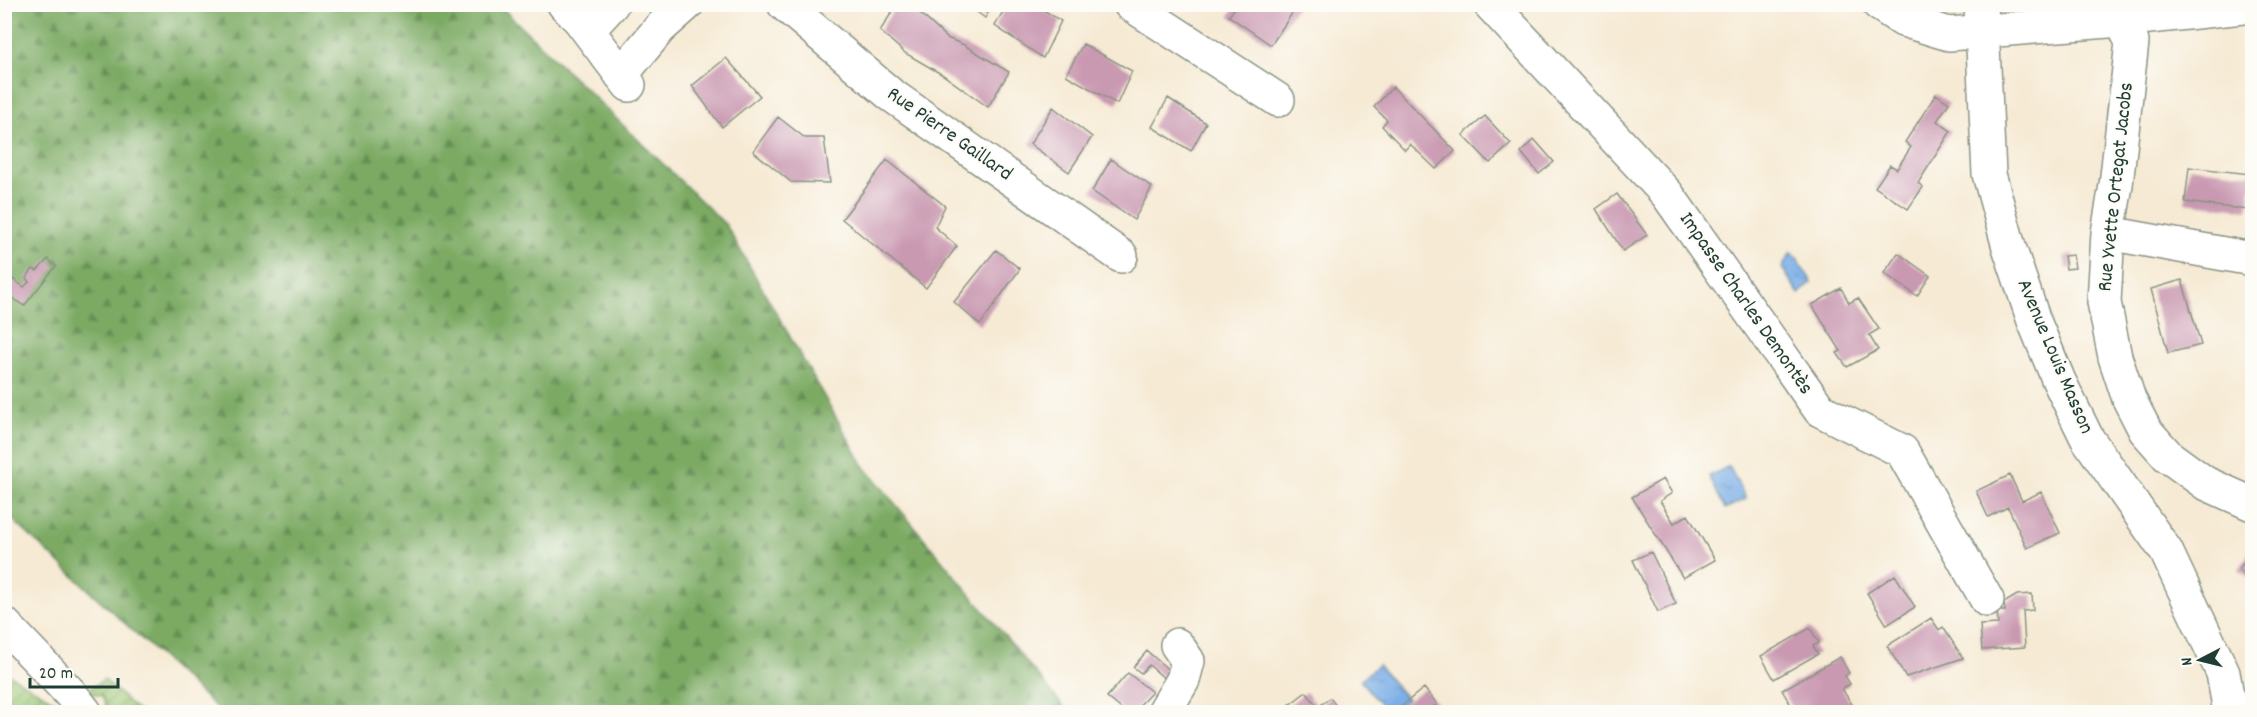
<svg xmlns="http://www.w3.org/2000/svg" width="2257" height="717" font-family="Dekko,sans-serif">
<defs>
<pattern id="forest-firs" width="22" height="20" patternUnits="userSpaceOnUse" patternTransform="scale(1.5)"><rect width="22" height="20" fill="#7baa64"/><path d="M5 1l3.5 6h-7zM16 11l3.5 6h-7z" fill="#648c53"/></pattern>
<pattern id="garden-furrows" width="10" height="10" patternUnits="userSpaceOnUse" patternTransform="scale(1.5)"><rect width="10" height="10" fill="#9ac572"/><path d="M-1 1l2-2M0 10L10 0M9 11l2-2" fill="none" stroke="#7da15e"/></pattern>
<pattern id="water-ripples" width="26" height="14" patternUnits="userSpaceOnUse" patternTransform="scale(1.5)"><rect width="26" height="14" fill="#7aaee7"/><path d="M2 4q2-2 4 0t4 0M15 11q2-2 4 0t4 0" fill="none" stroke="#638fbc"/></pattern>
</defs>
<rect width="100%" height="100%" fill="#fdfcf7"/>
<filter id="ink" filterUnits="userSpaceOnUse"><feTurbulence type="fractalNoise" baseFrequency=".0167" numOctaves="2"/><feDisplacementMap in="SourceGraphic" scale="12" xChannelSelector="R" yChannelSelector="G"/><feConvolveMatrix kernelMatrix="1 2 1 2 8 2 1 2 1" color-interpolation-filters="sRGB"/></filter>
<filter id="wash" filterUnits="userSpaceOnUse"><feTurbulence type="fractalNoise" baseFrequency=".008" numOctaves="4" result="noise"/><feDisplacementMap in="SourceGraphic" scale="24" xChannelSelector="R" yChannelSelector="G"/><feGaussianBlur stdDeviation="1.35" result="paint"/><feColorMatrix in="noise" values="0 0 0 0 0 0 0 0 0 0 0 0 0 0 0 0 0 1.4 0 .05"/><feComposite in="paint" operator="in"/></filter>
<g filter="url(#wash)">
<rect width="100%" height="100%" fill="#f6ead4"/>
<path fill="url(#forest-firs)" stroke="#4d744c" stroke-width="1.5" d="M 4,5 L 499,5 L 726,225 L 864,466 L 1068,712 L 221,712 L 5,513 Z"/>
<path fill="url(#garden-furrows)" stroke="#5c8153" stroke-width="1.5" d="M 5,672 L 56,702 L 27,712 L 5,712 Z
M 104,679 L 139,712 L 108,712 L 102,696 L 86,692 Z"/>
<path fill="url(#water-ripples)" stroke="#4c768e" stroke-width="1.5" d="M 1791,253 L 1798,259 C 1800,271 1810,273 1811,283 L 1799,294 L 1782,268 Z
M 1729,466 L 1746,499 L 1725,509 L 1709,476 Z
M 1378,665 L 1407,699 L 1392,712 L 1387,712 L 1360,680 Z"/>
<g id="blocks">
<path fill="#c998b1" d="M 897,4 L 910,4 L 947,38 L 964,45 L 1009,72 L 988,107 L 943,75 L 905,53 L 880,31 Z
M 966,4 L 993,4 L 985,18 Z
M 1007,4 L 1034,4 L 1061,21 L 1043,58 L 995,26 Z
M 1226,4 L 1295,4 L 1297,6 L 1271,45 L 1229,16 L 1234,9 Z
M 1083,44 L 1132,71 L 1117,104 L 1066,75 Z
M 726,58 L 760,96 L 722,127 L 692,86 Z
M 1393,87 L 1455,151 L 1436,169 L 1410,144 L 1405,150 L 1382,126 L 1387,120 L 1374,107 Z
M 1936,94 L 1949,103 L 1937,121 L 1951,131 L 1918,183 L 1923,187 L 1908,209 L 1875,187 L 1890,165 L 1897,169 L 1911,147 L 1905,142 Z
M 1168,98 L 1206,123 L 1191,151 L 1152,127 Z
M 1053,107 L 1092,137 L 1069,172 L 1030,144 Z
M 1485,116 L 1511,144 L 1490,163 L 1463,135 Z
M 778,117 L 805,138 L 824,138 L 830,183 L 791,182 L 753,151 Z
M 1534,139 L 1554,162 L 1539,174 L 1521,152 Z
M 1111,159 L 1152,187 L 1134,220 L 1092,191 Z
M 887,160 L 945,206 L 935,227 L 957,246 L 926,288 L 842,219 Z
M 2251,162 L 2252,188 L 2250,188 L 2248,210 L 2185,202 L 2189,167 L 2250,174 Z
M 1617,194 L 1647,235 L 1623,251 L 1596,209 Z
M 996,250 L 1020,269 L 980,325 L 954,302 Z
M 1898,253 L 1930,276 L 1917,296 L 1884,273 Z
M 2073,255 L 2075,268 L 2066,269 L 2064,256 Z
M 48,259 L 56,266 L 24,306 L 4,292 L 13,279 L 24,287 L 29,282 L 26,278 L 33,269 L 37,271 Z
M 2182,280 L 2201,345 L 2168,353 L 2151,289 Z
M 1841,288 L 1849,303 L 1858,298 L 1879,329 L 1869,335 L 1878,350 L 1847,367 L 1837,353 L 1841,351 L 1812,305 Z
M 2010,475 L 2022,501 L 2041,492 L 2060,533 L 2027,548 L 2008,507 L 1988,517 L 1976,491 Z
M 1663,479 L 1672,493 L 1660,501 L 1674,523 L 1688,515 L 1715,560 L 1683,578 L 1632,497 Z
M 2252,547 L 2252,580 L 2239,570 Z
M 1651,552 L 1676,604 L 1658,612 L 1633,560 Z
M 1895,575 L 1915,607 L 1887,625 L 1867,593 Z
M 2032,594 L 2033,610 L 2023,611 L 2025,647 L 1982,650 L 1980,625 L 1998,624 L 1997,611 L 2005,611 L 2004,603 L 2017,595 Z
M 1931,618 L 1939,630 L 1943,627 L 1963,658 L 1906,677 L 1887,646 Z
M 1810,628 L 1819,643 L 1813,646 L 1818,654 L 1774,679 L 1761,656 Z
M 1147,651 L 1171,672 L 1165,679 L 1149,665 L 1141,673 L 1133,667 Z
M 1840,657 L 1849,673 L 1845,676 L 1850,684 L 1842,689 L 1857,712 L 1795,712 L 1782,690 Z
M 1128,673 L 1152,692 L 1133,712 L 1125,712 L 1107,697 Z
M 1424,688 L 1437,704 L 1427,712 L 1394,712 Z
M 1306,692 L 1318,707 L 1330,698 L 1341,712 L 1280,712 Z"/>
</g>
</g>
<g filter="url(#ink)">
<use href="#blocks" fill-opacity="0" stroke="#8a9484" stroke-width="1.5"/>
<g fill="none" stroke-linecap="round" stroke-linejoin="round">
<g stroke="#8a9484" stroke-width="36">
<path id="minor" d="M 564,4 L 579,19 L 629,85
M 784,4 L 890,94 L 1121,256
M 1130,4 L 1278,100
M 1490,4 L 1667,194 L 1820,410 L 1902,451 L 1987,600
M 1879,4 L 1903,20 L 1949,34 L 2121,20 L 2132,42 L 2116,185 L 2108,233 L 2104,302 L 2115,357 L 2129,399 L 2145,430 L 2168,456 L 2205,483 L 2252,504
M 1981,4 L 1989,174 L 2009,247 L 2034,321 L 2059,381 L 2087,438 L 2166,551 L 2223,673 L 2230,712
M 2121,20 L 2252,6
M 588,30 L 612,4
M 621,75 L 660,28 L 687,4
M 2108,233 L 2252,259
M 4,624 L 70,693 L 85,712
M 1164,712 L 1183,680 L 1188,661 L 1177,645"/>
</g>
<use href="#minor" stroke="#fff" stroke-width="33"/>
</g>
</g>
<g text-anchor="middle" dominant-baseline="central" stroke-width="4.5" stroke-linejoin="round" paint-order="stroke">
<g font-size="21" fill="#1f3d34" stroke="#fdfcf7">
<text transform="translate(949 135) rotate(35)">Rue Pierre Gaillard</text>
<text transform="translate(2117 187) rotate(-84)">Rue Yvette Ortegat Jacobs</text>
<text transform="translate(1745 304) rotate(55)">Impasse Charles Demontès</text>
<text transform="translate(2054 357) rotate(67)">Avenue Louis Masson</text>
</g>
</g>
<rect width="2257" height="717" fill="none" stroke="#fdfcf7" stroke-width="24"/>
<g transform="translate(2200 660) rotate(263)" stroke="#fdfcf7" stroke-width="4.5" paint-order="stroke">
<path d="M0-4.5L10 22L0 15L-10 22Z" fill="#1f3d34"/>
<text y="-9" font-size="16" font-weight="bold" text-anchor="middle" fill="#1f3d34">N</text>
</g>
<path d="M30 678v9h88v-9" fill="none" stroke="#1f3d34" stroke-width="3"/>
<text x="39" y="678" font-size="18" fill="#1f3d34" stroke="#fdfcf7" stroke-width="4.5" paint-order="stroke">20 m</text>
</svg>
